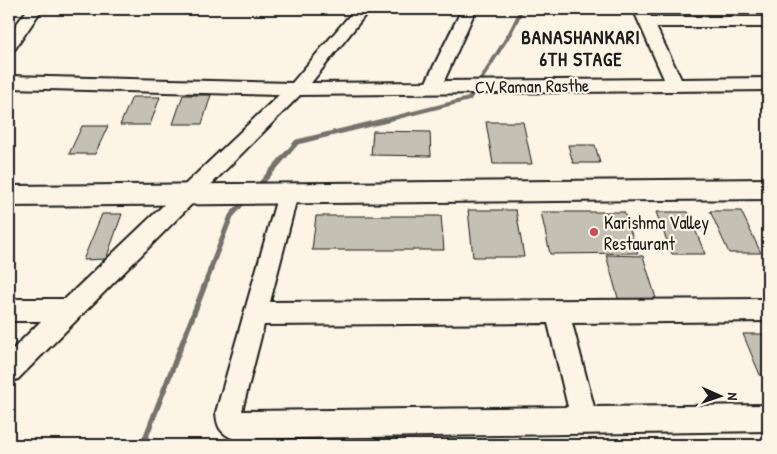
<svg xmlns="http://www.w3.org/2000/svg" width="777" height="454" font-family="'Patrick Hand',sans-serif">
<rect width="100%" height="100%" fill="#fcf5e5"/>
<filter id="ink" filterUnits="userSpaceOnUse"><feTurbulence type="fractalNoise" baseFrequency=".02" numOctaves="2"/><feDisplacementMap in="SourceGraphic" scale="10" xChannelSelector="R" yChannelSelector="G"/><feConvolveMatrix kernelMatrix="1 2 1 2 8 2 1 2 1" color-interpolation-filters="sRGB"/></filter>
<g filter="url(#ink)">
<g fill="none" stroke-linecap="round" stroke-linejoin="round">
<path stroke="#75726c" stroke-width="4" d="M 382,121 L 469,99 L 510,33 L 522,9"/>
<path stroke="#75726c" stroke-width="5" d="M 257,188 L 297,142 L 387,120
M 210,270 L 231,216 L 246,199"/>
<path stroke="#75726c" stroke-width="5.5" d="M 118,445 L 143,444 L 211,269"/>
</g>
<path fill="#c4c0b3" stroke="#1c1c1c" d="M 183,95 L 211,95 L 202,124 L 173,124 Z
M 132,97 L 160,97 L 150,125 L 120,125 Z
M 486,122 L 523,122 L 532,164 L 493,164 Z
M 82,126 L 108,126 L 95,154 L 69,154 Z
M 373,131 L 430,132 L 431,156 L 371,155 Z
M 568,145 L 595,145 L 600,163 L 573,163 Z
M 468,210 L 516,210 L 524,257 L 473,257 Z
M 710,211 L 741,211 L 761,253 L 729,253 Z
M 541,212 L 624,212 L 638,253 L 550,254 Z
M 656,212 L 688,212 L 705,254 L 672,254 Z
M 102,214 L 122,214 L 106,259 L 83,260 Z
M 316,216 L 441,216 L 444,250 L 312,250 Z
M 606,255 L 643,256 L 658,305 L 620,305 Z
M 743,334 L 768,334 L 768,375 L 760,375 Z"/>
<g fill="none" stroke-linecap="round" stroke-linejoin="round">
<g stroke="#1c1c1c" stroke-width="4">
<path id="minor" d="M 28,9 L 42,9 L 15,49 L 9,50 L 9,34 Z
M 355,9 L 370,9 L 311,83 L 426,82 L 462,9 L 476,9 L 444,81 L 664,79 L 634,11 L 635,9 L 647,9 L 651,17 L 768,17 L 768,27 L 656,27 L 681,79 L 768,78 L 768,90 L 300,95 L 18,379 L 9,383 L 9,353 L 41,321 L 9,321 L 9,299 L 65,299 L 279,95 L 9,88 L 9,76 L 292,83 Z
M 288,186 L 295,188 L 298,194 L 270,302 L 768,299 L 768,321 L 572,323 L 594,407 L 768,405 L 768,431 L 234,439 C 220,433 217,427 216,412 L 278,194 L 281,188 ZM 548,323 L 568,407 L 242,411 L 264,325 Z"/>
</g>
<g stroke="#1c1c1c" stroke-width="4">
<path id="major" d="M 768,179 L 768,199 L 9,206 L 9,186 Z"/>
</g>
<use href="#minor" fill="#fcf5e5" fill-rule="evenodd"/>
<use href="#major" fill="#fcf5e5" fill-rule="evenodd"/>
</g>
</g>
<circle fill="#d1495b" stroke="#fcf5e5" stroke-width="2" cx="594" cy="232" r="5"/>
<g text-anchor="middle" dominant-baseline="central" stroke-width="4.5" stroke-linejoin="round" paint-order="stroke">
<g font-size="18" fill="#1c1c1c" stroke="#fcf5e5">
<text transform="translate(532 86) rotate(-1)">CV Raman Rasthe</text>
</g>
<g font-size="18" fill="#1c1c1c" stroke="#fcf5e5" text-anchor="start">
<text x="604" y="222">Karishma Valley<tspan x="604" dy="21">Restaurant</tspan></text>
</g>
<g font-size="19" font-weight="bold" letter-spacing="1" fill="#1c1c1c" stroke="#fcf5e5">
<text x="581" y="37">BANASHANKARI<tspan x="581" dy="22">6TH STAGE</tspan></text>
</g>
</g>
<rect width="777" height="454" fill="none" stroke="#fcf5e5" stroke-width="30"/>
<rect x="15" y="15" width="747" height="424" fill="none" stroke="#1c1c1c" stroke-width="2" filter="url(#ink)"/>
<g transform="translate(720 396) rotate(92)" stroke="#fcf5e5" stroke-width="4" paint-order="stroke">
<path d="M0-4L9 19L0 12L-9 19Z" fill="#1c1c1c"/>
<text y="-8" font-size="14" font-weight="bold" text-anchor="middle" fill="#1c1c1c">N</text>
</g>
</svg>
